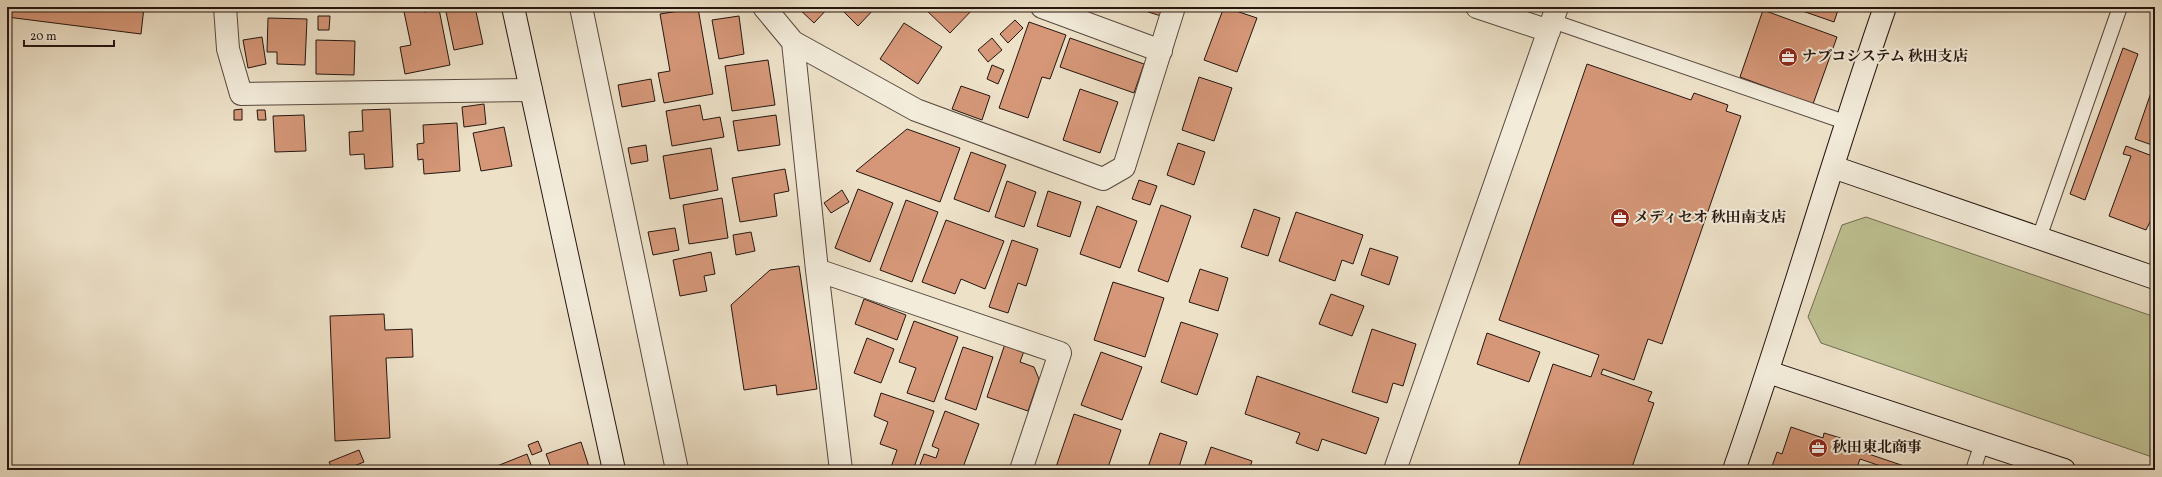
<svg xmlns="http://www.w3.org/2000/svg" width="2162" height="477" font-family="Vollkorn,'Noto Serif JP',serif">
<rect width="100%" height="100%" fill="#ede1c8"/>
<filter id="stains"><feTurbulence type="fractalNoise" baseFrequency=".005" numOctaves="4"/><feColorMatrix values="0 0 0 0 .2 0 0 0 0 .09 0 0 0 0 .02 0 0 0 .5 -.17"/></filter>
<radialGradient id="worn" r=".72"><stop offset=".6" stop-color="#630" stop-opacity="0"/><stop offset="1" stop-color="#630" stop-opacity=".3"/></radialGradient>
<path fill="#bec192" stroke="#726c51" d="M 1866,217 L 2155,317 L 2155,458 L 1821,343 L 1808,317 L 1842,225 Z"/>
<path fill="#d59778" stroke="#251610" d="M 7,7 L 144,7 L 141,34 L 7,17 Z
M 281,7 L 326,7 L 326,9 L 281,10 Z
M 403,7 L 423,7 L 424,12 L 439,9 L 450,65 L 405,74 L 400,47 L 411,45 Z
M 445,7 L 475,7 L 483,44 L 454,50 Z
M 797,7 L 829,7 L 814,23 Z
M 839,7 L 876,7 L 858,26 Z
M 923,7 L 975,7 L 950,33 Z
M 1142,7 L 1164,7 L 1161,16 L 1142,10 Z
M 1224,7 L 1257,18 L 1237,72 L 1204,60 Z
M 1791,7 L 1839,7 L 1834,22 Z
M 698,8 L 713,94 L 664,103 L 658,73 L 670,71 L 660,14 Z
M 1763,10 L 1837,37 L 1813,104 L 1740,77 Z
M 318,16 L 330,16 L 329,30 L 318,30 Z
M 739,16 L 744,54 L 719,59 L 712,20 Z
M 268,18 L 307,19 L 305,65 L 277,64 L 277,52 L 267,52 Z
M 1015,20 L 1023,28 L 1008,43 L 1000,34 Z
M 1029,22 L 1066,35 L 1050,79 L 1042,77 L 1028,118 L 999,108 Z
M 904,23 L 942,47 L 918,84 L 880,59 Z
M 262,37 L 266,64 L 248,68 L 243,40 Z
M 992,38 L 1002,50 L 988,62 L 978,50 Z
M 1070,38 L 1144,64 L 1134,93 L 1060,67 Z
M 316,40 L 355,41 L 354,75 L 316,74 Z
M 2123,48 L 2138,54 L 2085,200 L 2070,194 Z
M 768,60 L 775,105 L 732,111 L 725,66 Z
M 1587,64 L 1691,100 L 1694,93 L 1728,105 L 1726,111 L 1741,116 L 1662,344 L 1648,339 L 1634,380 L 1603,369 L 1601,374 L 1652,392 L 1648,401 L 1654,403 L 1631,470 L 1517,470 L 1553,364 L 1591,377 L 1599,355 L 1499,320 Z
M 992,65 L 1004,70 L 998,84 L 987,79 Z
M 1199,77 L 1232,88 L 1214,141 L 1182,130 Z
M 651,79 L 655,101 L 622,107 L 618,85 Z
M 2155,81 L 2155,146 L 2135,139 Z
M 961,86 L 990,96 L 982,120 L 952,109 Z
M 1080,89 L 1118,102 L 1100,153 L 1063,140 Z
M 484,104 L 486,124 L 464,127 L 462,107 Z
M 700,105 L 703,120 L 720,117 L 724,137 L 672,146 L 666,111 Z
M 242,109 L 242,120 L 234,120 L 234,110 Z
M 390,109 L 393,167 L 365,169 L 364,154 L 350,155 L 349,132 L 363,131 L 362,110 Z
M 257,110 L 265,110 L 266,120 L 258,120 Z
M 304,115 L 306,151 L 275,152 L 273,116 Z
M 776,115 L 780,145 L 738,151 L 733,121 Z
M 457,123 L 460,171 L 424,174 L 423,159 L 418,160 L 417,144 L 424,143 L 423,125 Z
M 504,127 L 512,166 L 481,171 L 473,133 Z
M 907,129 L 960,148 L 940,202 L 856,171 Z
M 1178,143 L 1205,152 L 1194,185 L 1167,175 Z
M 646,145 L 648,161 L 631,164 L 628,148 Z
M 2126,146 L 2155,157 L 2155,212 L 2146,230 L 2109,216 L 2131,156 L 2123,154 Z
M 711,148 L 718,190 L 670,199 L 663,156 Z
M 971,152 L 1006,165 L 989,212 L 954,199 Z
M 785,169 L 789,191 L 774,194 L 777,216 L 740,222 L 732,178 Z
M 1139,180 L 1157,186 L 1150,205 L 1132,199 Z
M 1007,181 L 1036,192 L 1024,227 L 995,217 Z
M 858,189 L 893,203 L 870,262 L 835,248 Z
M 842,190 L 849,202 L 831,213 L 824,203 Z
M 1048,191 L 1081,202 L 1070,237 L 1037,226 Z
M 722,198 L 728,238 L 689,244 L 683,205 Z
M 906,200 L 938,212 L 912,282 L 880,270 Z
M 1161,205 L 1191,216 L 1168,282 L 1138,271 Z
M 1097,206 L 1137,221 L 1120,268 L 1080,254 Z
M 1254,209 L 1280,218 L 1268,256 L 1241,247 Z
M 1296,212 L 1363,235 L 1353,264 L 1342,260 L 1335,281 L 1279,261 Z
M 946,220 L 1004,241 L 985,289 L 961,279 L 955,294 L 922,282 Z
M 675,228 L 679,250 L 653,255 L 648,232 Z
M 751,232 L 755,251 L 736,255 L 733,235 Z
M 1012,240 L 1038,249 L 1026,286 L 1018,283 L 1008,313 L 989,307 Z
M 1370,248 L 1398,257 L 1389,285 L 1361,275 Z
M 711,252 L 715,274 L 704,276 L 707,291 L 680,296 L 673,260 Z
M 799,266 L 817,389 L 777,395 L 776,385 L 744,390 L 731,305 L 770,270 Z
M 1200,269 L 1228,278 L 1218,311 L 1189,302 Z
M 1113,282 L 1164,298 L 1145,357 L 1094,340 Z
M 1331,294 L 1364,306 L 1352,336 L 1319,324 Z
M 864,299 L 906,315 L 897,340 L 855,324 Z
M 384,314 L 385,330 L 412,329 L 413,357 L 386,358 L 390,438 L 335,441 L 330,316 Z
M 914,321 L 958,337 L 934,402 L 907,393 L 916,368 L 899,362 Z
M 1181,322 L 1218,334 L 1197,395 L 1161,382 Z
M 1372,329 L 1416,344 L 1403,386 L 1393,383 L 1387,403 L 1352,392 Z
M 1487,333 L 1540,352 L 1529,382 L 1477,364 Z
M 867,338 L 894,349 L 881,383 L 854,373 Z
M 1005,344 L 1024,351 L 1020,362 L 1034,367 L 1039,379 L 1028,411 L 987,397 Z
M 963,347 L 993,357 L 976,410 L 945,399 Z
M 1101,352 L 1142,367 L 1122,420 L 1081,405 Z
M 1257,376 L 1379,418 L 1366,454 L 1322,439 L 1318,451 L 1296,443 L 1300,433 L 1245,414 Z
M 881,393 L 934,411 L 913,470 L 890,470 L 897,450 L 880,444 L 888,422 L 874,416 Z
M 945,411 L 979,424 L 962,470 L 918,470 L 924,454 L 936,458 L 939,449 L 932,446 Z
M 1074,414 L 1121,430 L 1107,470 L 1055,470 Z
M 1791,427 L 1823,438 L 1824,433 L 1844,439 L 1842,445 L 1916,470 L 1892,470 L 1860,459 L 1856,470 L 1771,469 L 1777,452 L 1782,454 Z
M 1160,433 L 1187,442 L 1178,470 L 1147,470 Z
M 538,441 L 542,451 L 532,455 L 528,445 Z
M 581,442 L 590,470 L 552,470 L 546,454 Z
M 1211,447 L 1252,461 L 1249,470 L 1203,470 Z
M 359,450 L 364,462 L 344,470 L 333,470 L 329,462 Z
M 527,454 L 533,470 L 498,470 L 497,466 Z"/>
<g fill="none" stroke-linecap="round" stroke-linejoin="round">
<g stroke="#57493e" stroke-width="16">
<path id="lane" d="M 1552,21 L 1845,122
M 2039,238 L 2120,7
M 1973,470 L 1982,443"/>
</g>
<g stroke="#57493e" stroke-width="24">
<path id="street" d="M 225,7 L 228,49 L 241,94 L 531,90
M 581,7 L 677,470
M 764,7 L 793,42 L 916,110 L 1103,179 L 1124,167 L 1174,7
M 1042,7 L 1161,51
M 1477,7 L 1549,31
M 793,42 L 817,270 L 841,470
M 817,270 L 1060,353 L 1021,470
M 1395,470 L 1557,7"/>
</g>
<g stroke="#251610" stroke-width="24">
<path id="secondary" d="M 513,7 L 614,470
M 1833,167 L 2155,278
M 1768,372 L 2064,470
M 1734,470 C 1788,317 1832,160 1885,7"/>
</g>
<use href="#lane" stroke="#f3ecdb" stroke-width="14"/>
<use href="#street" stroke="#f3ecdb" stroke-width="22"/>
<use href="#secondary" stroke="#f3ecdb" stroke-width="22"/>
</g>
<defs>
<g id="office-disc" transform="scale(1)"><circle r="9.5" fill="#8f2418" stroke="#f3ecdb"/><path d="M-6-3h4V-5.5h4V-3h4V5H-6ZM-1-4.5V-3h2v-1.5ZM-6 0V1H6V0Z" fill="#fff"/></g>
</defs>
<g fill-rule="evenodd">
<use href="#office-disc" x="1788" y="57"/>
<use href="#office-disc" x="1620" y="218"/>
<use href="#office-disc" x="1818" y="448"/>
</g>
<g text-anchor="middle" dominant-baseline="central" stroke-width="4" stroke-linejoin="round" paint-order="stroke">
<g font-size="15" font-weight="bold" fill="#251610" stroke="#f3ecdb" text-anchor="start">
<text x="1802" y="57">ナブコシステム 秋田支店</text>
<text x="1634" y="218">メディセオ 秋田南支店</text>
<text x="1832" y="448">秋田東北商事</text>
</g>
</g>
<rect width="2162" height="477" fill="none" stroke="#ede1c8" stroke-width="24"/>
<rect x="8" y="8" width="2146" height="461" fill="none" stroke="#251610" stroke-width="2"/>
<rect x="12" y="12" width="2138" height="453" fill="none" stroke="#251610"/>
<path d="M24 40v6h90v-6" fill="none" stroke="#251610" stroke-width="2"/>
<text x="30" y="40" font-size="12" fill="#251610" stroke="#f3ecdb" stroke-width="3" paint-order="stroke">20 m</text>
<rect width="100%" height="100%" filter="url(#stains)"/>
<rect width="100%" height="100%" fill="url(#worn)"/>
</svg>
